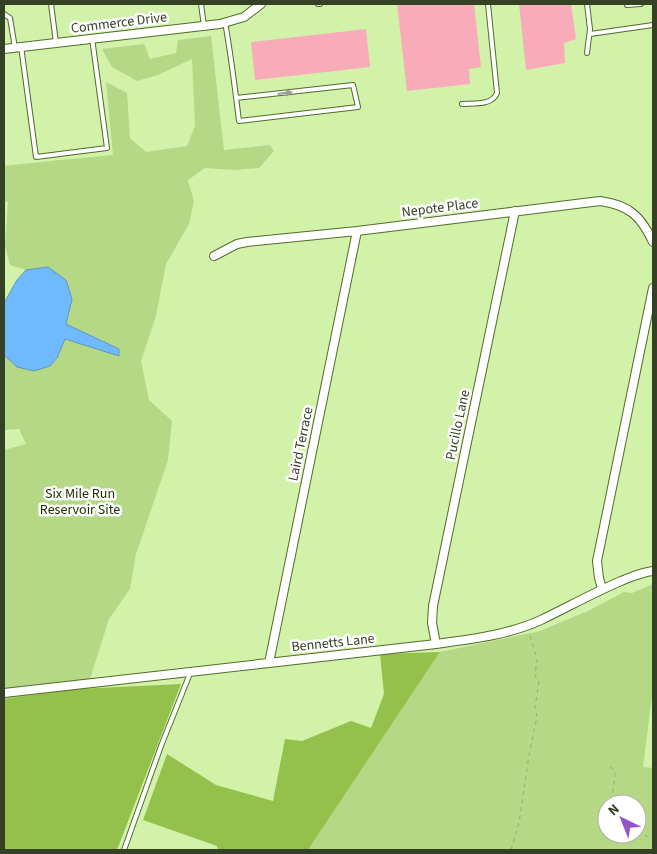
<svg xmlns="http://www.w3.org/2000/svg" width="657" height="854" font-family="'Source Sans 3',sans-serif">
<rect width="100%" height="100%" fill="#d2f2aa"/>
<path fill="#b5d887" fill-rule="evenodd" d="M 211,36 L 224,150 L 270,145 L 274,151 L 259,168 L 234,170 L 205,168 L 188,180 L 194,201 L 189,224 L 166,264 L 156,316 L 141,361 L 149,400 L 172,421 L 168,460 L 136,554 L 130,589 L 109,619 L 90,679 L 4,850 L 4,450 L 26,444 L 19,429 L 4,430 L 4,355 L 17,367 L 57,358 L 64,339 L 119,356 L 119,349 L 66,324 L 72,299 L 48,268 L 26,270 L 10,265 L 5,246 L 8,202 L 4,202 L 4,166 L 50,161 L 113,155 L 106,82 L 127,93 L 130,138 L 146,152 L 187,146 L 195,126 L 192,59 L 158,75 L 137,81 L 112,67 L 102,49 L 144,44 L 150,59 L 176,53 L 178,40 Z
M 653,584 L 653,688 L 643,767 L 653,768 L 653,850 L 308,850 L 440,652 L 540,631 L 590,610 L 624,592 L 632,593 ZM 607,804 L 637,804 L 637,834 L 607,834 Z"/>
<path fill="#93c14c" d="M 440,652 L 308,850 L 218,850 L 217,846 L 143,820 L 167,754 L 216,785 L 273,801 L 285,739 L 302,741 L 351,721 L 371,728 L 384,694 L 380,654 Z
M 181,684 L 117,850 L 4,850 L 4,699 L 77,689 Z"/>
<path fill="#6fbafe" stroke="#5e96bd" d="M 48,267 L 66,280 L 72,299 L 66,324 L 119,349 L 119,356 L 65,339 L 57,358 L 50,366 L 34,371 L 17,367 L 4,355 L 4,303 L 17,280 L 26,270 Z"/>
<path fill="#f8abb8" d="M 397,4 L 474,4 L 481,67 L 469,69 L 470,84 L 407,91 Z
M 519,4 L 571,4 L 576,39 L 564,43 L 565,63 L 526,70 Z
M 366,29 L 370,67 L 255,80 L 251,42 Z"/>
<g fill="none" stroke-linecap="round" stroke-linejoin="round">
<g stroke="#516c28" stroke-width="6">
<path id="service" d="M 51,4 L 56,43
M 201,4 L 204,26
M 318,4 L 320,4
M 587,4 L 590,29 L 587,53
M 627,4 L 627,5 L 641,4
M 4,14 L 10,18 L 15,48
M 225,22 C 231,55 235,88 239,121 L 358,107 L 353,85 L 236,98
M 590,34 L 653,25
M 21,46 L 36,157 L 107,148 L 92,38
M 462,104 C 473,103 492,106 497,93 L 488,4
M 124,850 L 161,746 L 191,671"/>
</g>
<g stroke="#516c28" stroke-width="10">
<path id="minor" d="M 4,49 L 220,24 L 244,17 L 261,4
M 214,256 L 237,244 L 247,242 L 357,231 L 600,201 C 629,205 641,216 653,242
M 602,589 L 599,578 L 597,561 L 653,288
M 436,644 L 432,623 L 433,606 L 515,211
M 269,663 L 357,231
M 4,693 L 436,644 C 472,639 508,635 541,620 C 568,607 593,593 621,581 C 631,577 642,572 653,571"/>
</g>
<path stroke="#94ac75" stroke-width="1" stroke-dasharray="4 4" stroke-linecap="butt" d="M 610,767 L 615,771 L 615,777 L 611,804
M 637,833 L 653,838
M 511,850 L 519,823 L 529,755 L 537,717 L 535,707 L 539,681 L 535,676 L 537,660 L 529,632"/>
<use href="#service" stroke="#fff" stroke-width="4"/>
<use href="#minor" stroke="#fff" stroke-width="8"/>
</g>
<defs><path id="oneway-solid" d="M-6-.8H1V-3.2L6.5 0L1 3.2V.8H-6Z" transform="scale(1.25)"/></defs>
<use fill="#9aa092" href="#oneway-solid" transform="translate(285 93) rotate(-7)"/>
<g text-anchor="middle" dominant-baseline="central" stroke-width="5" stroke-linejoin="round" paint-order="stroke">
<g font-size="14" fill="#354124" stroke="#fff">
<text transform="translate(119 23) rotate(-7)">Commerce Drive</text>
<text transform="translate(440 208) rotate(-7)">Nepote Place</text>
<text transform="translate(458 425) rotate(-78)">Pucillo Lane</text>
<text transform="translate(301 444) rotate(-78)">Laird Terrace</text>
<text transform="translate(333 643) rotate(-6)">Bennetts Lane</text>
</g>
<g font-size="14" fill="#213202" stroke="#fff">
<text x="80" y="494">Six Mile Run<tspan x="80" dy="16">Reservoir Site</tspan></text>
</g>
</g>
<rect width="657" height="854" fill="none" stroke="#354124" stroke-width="10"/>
<g transform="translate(622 819) rotate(317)"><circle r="24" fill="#ffffff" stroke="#aeb3a7"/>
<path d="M0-4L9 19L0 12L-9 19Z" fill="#9754ca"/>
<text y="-8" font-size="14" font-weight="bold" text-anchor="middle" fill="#354124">N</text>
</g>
</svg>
